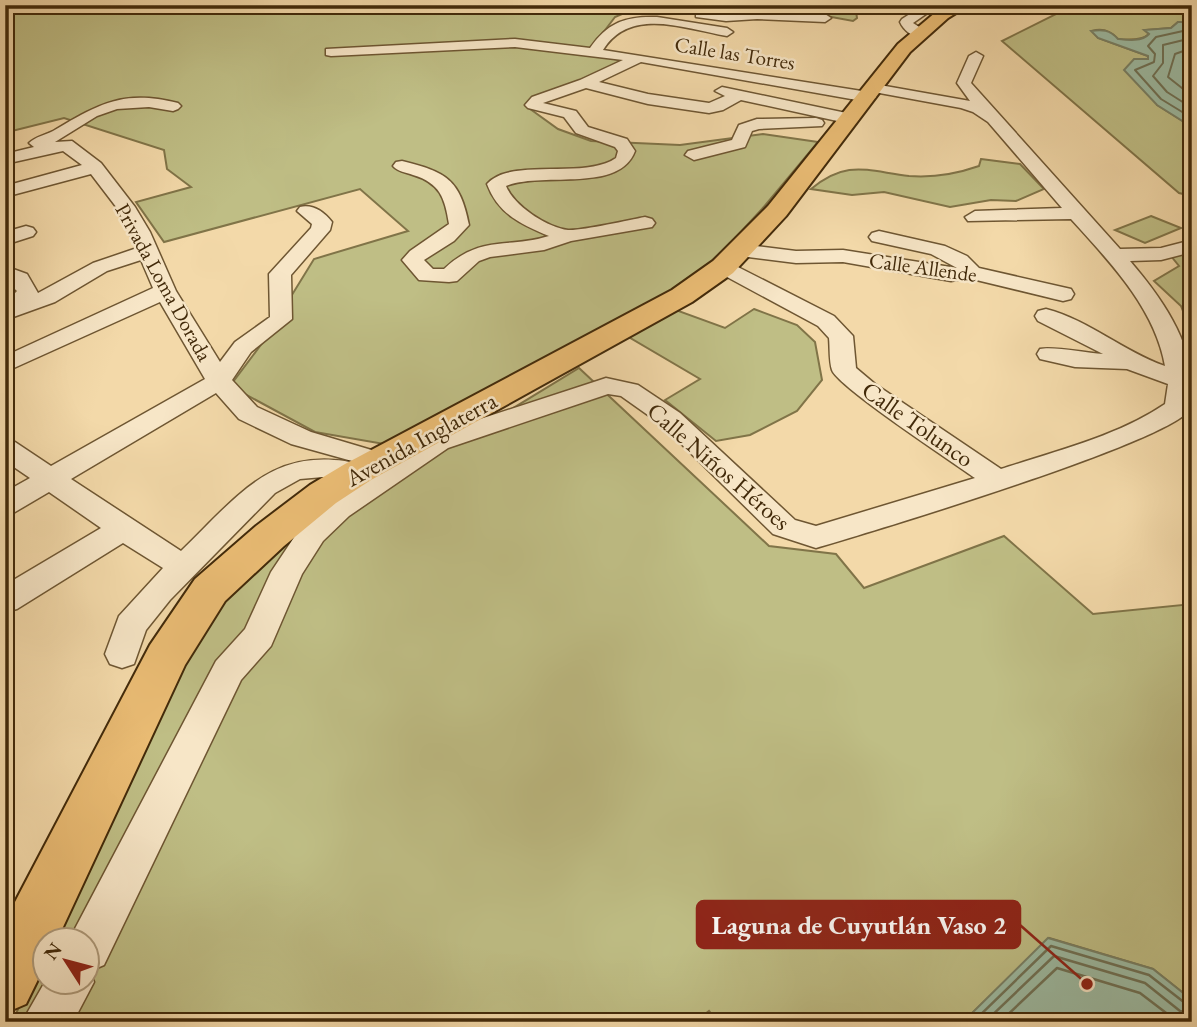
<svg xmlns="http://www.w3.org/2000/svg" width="1197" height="1027" font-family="'EB Garamond',serif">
<rect width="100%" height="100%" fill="#f3d9a9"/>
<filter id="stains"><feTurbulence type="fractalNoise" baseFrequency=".00286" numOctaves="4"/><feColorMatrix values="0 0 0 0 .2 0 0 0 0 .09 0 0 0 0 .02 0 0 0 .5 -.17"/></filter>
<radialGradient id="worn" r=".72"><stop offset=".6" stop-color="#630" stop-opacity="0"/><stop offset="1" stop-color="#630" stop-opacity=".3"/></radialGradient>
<path fill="#bfbe85" stroke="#807448" stroke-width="2" d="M 5,5 L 643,5 L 615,17 L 587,54 L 625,61 L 526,106 L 558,129 L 591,141 L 680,145 L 763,134 L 818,142 L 762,209 L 713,262 L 673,291 L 384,444 L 315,432 L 230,386 L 263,342 L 314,259 L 408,231 L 360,189 L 164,242 L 136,202 L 191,187 L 167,169 L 164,150 L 64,118 L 12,131 L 5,129 Z
M 753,5 L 811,5 L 856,11 L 857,18 L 853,21 L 826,16 L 737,13 Z
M 1074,5 L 1192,5 L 1192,22 L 1178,22 L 1171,28 L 1145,30 L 1149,34 C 1142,41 1128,40 1118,39 C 1110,30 1102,28 1092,31 L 1098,38 L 1148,56 L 1157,105 L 1192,127 L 1192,196 L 1179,193 L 1002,41 Z
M 981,159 L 1020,164 L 1044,189 L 1016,201 L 991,200 L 950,207 L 884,192 L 852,195 L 811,189 C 847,159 867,171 909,176 C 934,178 956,174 979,166 Z
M 1151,216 L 1181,228 L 1145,243 L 1115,230 Z
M 1192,249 L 1192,334 L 1181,306 L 1154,281 L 1179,266 L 1171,256 Z
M 754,309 L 797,325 L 815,342 L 822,380 L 797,411 L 750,435 L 716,441 L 665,400 L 700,379 L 627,336 L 676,310 L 725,328 Z
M 579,368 L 769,546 L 836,554 L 864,588 L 1004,536 L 1093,614 L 1192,604 L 1192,1000 L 1153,969 L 1049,938 L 963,1022 L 718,1022 L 709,1011 L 695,1022 L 12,1022 L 45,952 L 46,982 L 88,982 L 88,940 L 51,939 L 185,663 L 222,598 L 286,537 L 418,466 Z"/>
<path fill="#9dbba3" stroke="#798166" stroke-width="2" d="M 1178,22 L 1192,22 L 1192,127 L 1157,105 L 1124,70 L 1134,59 L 1148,59 L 1148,56 L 1098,38 L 1091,31 C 1102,29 1110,30 1118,39 C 1127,40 1142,42 1149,34 L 1144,30 L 1171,28 Z
M 1048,938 L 1153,969 L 1192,1000 L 1192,1022 L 963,1022 Z"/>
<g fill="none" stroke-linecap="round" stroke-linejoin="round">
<path stroke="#707256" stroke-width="2" d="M 1192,29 L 1156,37 L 1148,46 L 1155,54 L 1154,62 L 1135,70 L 1161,99 L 1192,118
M 1192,38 L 1163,45 L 1163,63 L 1153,76 L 1167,92 L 1192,108
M 1192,48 L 1175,54 L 1168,77 L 1192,96"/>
<path stroke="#707256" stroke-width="2.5" d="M 973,1022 L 1051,946 L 1149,975 L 1185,1003 L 1192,1005
M 985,1022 L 1054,956 L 1145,983 L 1180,1011 L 1192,1014
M 1000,1022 L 1057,968 L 1140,993 L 1178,1022"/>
<g stroke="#6e5632" stroke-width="3">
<path id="minor" d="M 924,5 L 939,5 L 913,23 L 924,30 L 924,36 C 913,38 904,31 900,22 L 902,19 Z
M 700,10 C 741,15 783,13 825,14 L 831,18 L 825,22 L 757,19 L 726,21 L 696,17 L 696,11 Z
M 657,17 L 727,28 L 733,32 L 727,36 C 686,29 630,6 603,50 L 868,92 L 876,97 L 868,102 L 641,62 L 599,82 L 648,94 L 709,103 L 725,96 L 715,91 L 722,87 L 851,114 L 859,119 L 851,124 L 741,100 L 723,110 L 709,113 L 648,104 L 586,88 L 543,103 L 576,111 L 588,127 L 627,139 L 635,151 C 619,194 543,171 506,186 C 514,206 547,227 568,230 C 581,231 629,220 645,217 L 652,219 L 655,223 L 652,227 L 571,241 L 544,250 L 490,257 L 479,261 L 457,281 L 449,282 L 419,280 L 402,260 L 410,251 L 449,224 C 445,198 440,183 413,175 C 406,172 398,172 393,166 L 396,162 L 402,161 C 446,172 460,179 469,225 L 454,241 L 424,260 L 433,269 L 444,269 C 481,234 507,249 549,236 C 522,225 498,214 487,184 C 510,157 585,180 616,158 L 618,151 L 615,147 L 576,133 L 564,117 L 528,108 L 525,105 L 532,97 L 580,80 L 623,60 L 515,47 L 331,56 L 326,55 L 326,49 L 515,39 L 590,48 C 608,22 626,16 657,17 Z
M 976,52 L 983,56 L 971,83 L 1120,249 L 1161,248 L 1192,240 L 1192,252 L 1161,260 L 1130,261 C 1160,296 1192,340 1192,388 C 1192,394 1193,403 1190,409 C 1173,441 867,533 816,548 L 773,534 L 662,425 L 621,396 L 608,394 L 448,448 L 349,516 L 323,541 L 302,574 L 271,646 L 241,680 L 104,965 L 90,971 L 94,982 L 73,1022 L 22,1022 L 46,980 L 88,982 L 88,940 L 69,940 L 216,661 L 245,629 L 271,572 L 301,527 L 329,502 L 360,481 L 323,477 L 300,479 L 275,493 L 170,600 L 146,630 L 134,664 L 122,668 L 110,664 L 105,654 L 119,616 L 163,568 L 123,543 L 17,609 L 5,612 L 5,585 L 101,528 L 49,492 L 15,512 L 5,515 L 5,492 L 30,478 L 5,461 L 5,440 L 15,442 L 51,466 L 205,379 L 160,302 L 5,372 L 5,356 L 153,288 L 141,260 L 107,271 L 55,302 L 5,320 L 5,303 L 17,291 L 5,280 L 5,266 L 27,274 L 38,293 L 93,263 L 137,248 L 117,208 L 91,174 L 5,197 L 5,186 L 82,165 L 63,151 L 5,164 L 5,154 L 34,147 L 29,143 C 35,137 45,135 53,131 C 99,104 123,89 178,103 L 181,106 L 178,109 L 173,111 L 149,107 L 117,109 L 97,116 L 55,142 L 72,141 L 101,163 L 135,207 L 150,232 L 176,291 L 220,362 L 235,342 L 270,317 L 269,274 L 311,228 L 312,224 L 297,211 L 300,207 C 313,204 324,212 332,222 L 330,230 L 291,275 L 292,319 L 251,352 L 232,380 L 257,407 L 311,432 L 395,457 L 428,436 L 597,381 L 606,378 L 638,385 L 680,413 L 795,520 L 816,526 L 975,478 C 954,463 837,386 832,370 C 829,361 830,347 829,338 L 818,326 L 716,271 L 712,267 L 716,263 L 730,263 L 834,316 L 853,336 L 856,368 L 875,384 L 1001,469 C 1056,451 1118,436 1165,404 L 1168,384 L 1127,369 L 1075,367 L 1040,359 L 1037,354 L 1040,349 C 1053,346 1086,353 1103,354 L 1038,321 L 1035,316 L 1038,311 L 1046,309 C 1089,320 1124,352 1165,366 C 1155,308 1109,261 1071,219 L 968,221 L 965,217 L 975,211 L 1062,208 L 988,122 L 973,112 L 961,108 L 874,92 L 867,88 L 874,84 L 970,101 L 957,83 L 969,56 ZM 216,393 L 239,419 L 291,444 L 370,466 L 375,470 L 372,472 L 368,466 C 275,441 241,493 181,551 L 71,479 Z
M 816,118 L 822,120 L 824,123 L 822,126 L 759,129 L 752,131 L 745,147 L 694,160 L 685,155 L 688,151 L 732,140 L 739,125 L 757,119 Z
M 26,226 L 33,228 L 36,232 L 33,236 L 5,245 L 5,232 Z
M 879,231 L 945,246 L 967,256 L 979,268 L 1071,289 L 1074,294 L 1071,299 L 1063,301 L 968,278 L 951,281 L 843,262 L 796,263 L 740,256 L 733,254 L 730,250 L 733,246 L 740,244 L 796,251 L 843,250 L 957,268 L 931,254 L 872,241 L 869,237 L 872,233 Z"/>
</g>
<g stroke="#422a0a" stroke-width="4">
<path id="major" d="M 950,5 L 969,5 L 948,18 L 910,52 L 786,216 L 733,273 L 692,302 L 371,480 L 336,503 L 284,546 L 225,601 L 185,665 L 57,940 L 46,940 L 46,963 L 26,1004 L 5,1013 L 5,921 L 150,645 L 195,579 L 256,526 L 310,485 L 345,464 L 672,290 L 713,261 L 768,206 L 898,44 L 936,12 Z"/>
</g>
<use href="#minor" fill="#f7e6c7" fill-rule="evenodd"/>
<use href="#major" fill="#eabc74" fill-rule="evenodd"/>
</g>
<g text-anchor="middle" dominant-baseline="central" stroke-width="5" stroke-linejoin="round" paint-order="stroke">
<g font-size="21" fill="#422a0a" stroke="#f7e6c7">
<text transform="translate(735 53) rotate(9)">Calle las Torres</text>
<text transform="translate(923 267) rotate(8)">Calle Allende</text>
<text transform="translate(164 282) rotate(61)">Privada Loma Dorada</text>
</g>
<g font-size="24" fill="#422a0a" stroke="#f7e6c7">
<text transform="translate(918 424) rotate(35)">Calle Tolunco</text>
<text transform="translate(421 439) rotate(-29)">Avenida Inglaterra</text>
<text transform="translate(719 466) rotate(41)">Calle Niños Héroes</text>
</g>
</g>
<path fill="none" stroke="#8f2418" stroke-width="2.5" d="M1087 984L1020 925"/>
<circle fill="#8f2418" stroke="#f7e6c7" stroke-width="2.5" cx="1087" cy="984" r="7"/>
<rect fill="#8f2418" stroke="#8f2418" stroke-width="2.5" x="697" y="901" width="323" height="47" rx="7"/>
<g font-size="26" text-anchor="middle" font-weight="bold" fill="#fff">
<text x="859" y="934">Laguna de Cuyutlán Vaso 2</text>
</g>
<rect width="1197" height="1027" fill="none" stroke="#f3d9a9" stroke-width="28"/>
<rect x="7" y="7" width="1183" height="1013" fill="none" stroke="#422a0a" stroke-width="3.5"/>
<rect x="14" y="14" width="1169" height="999" fill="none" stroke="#422a0a" stroke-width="2"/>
<g transform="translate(66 961) rotate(306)"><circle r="33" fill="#f7e6c7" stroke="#af9b7b" stroke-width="2"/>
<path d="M0-5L12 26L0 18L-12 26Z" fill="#8f2418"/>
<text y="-10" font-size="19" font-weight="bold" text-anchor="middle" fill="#422a0a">N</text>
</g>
<rect width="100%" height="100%" filter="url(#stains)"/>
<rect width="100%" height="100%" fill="url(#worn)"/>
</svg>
